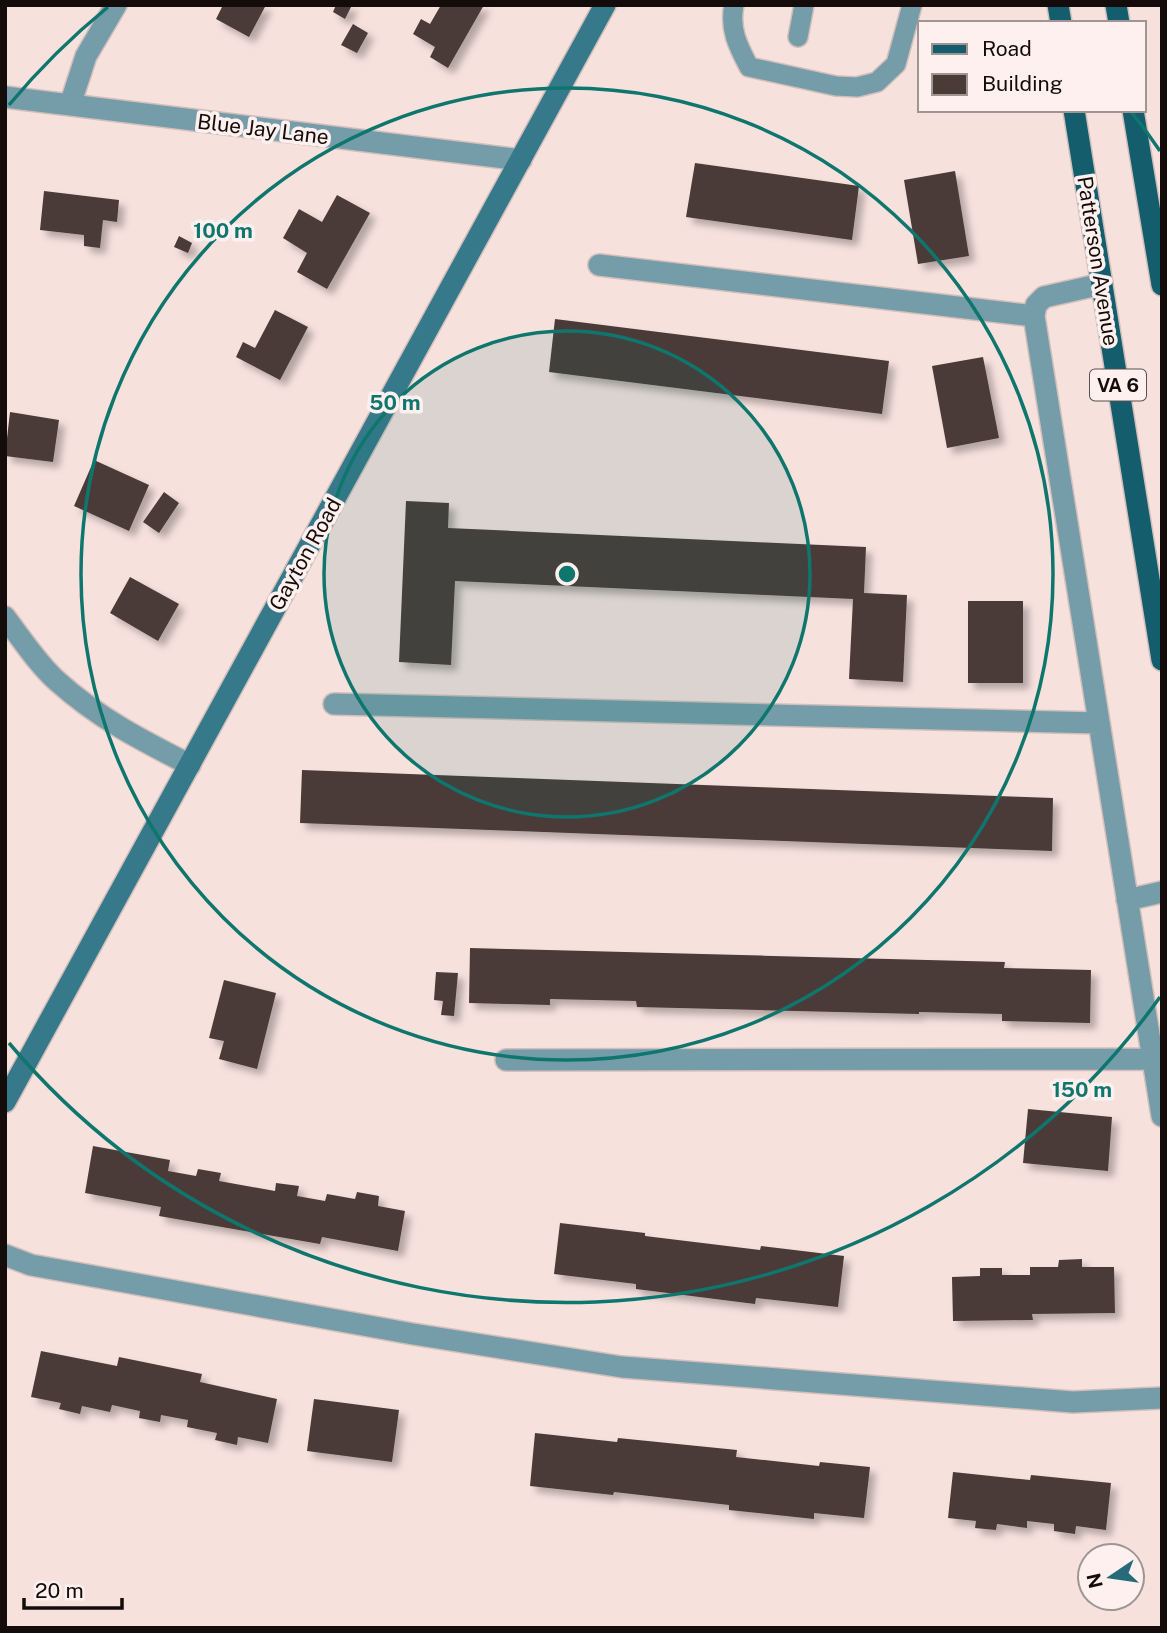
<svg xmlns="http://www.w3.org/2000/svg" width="1167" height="1633" font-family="'Public Sans',sans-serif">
<defs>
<filter id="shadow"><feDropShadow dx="6" dy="6" stdDeviation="3.5" flood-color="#0004"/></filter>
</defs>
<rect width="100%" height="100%" fill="#f6e1dd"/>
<path fill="#4b3b37" filter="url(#shadow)" d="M 223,5 L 266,5 L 249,37 L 216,19 Z
M 336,5 L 352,5 L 345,19 L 333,12 Z
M 441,5 L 484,5 L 448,68 L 430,57 L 435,47 L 413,34 L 421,19 L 430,24 Z
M 353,24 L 368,33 L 357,53 L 341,45 Z
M 695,163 L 859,186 L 852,240 L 686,217 Z
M 955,171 L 969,256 L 918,264 L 904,180 Z
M 44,191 L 119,200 L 117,222 L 103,220 L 100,248 L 84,246 L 84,235 L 40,230 Z
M 337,195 L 370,213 L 327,289 L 297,272 L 307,253 L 283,238 L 299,209 L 322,222 Z
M 179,236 L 192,243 L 188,253 L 174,247 Z
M 275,310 L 308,327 L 280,380 L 236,357 L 243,342 L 255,348 Z
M 555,319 L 889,361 L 882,414 L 549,372 Z
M 983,357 L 999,438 L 947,448 L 932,366 Z
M 10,412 L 59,420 L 53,462 L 5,456 Z
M 94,460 L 149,485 L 129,531 L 74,506 Z
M 164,492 L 179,503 L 159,533 L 143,522 Z
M 406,501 L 449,503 L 448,528 L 866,547 L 864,593 L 907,595 L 903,682 L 849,679 L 853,599 L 455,581 L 451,665 L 399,662 Z
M 130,577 L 179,604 L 158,641 L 110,613 Z
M 968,601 L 1023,601 L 1023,683 L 968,683 Z
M 302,770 L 1053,798 L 1052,851 L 300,823 Z
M 470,948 L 1005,962 L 1004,968 L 1091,970 L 1090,1023 L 1002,1021 L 1002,1014 L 919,1012 L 919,1014 L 637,1007 L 636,1001 L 550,999 L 550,1005 L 469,1003 Z
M 436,972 L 458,973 L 454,1016 L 441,1015 L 443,1001 L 434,1000 Z
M 224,980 L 276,993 L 257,1069 L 219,1059 L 224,1041 L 209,1038 Z
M 1028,1109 L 1112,1117 L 1108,1171 L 1023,1163 Z
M 93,1146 L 170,1160 L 168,1171 L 196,1176 L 198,1169 L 221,1173 L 219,1181 L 275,1191 L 276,1183 L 299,1186 L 297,1196 L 325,1201 L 327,1194 L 355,1199 L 357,1192 L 379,1196 L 378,1206 L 405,1211 L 398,1251 L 322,1237 L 320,1244 L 159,1216 L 161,1207 L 85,1193 Z
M 560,1223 L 645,1233 L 645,1236 L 760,1250 L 761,1246 L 844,1256 L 838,1307 L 756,1298 L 755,1304 L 636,1289 L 636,1284 L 554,1274 Z
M 1082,1259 L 1082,1267 L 1114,1267 L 1115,1313 L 1032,1314 L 1033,1320 L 953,1321 L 952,1277 L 980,1276 L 980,1268 L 1002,1268 L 1002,1275 L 1030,1275 L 1030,1267 L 1058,1267 L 1059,1260 Z
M 41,1351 L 117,1366 L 119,1357 L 202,1374 L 200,1382 L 277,1399 L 268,1443 L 238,1437 L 237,1445 L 215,1440 L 217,1433 L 187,1427 L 188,1420 L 161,1415 L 160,1422 L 139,1418 L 140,1411 L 112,1405 L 110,1412 L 82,1406 L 80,1414 L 59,1409 L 61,1403 L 31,1397 Z
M 314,1399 L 399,1410 L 392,1462 L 307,1451 Z
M 535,1433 L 617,1442 L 618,1438 L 737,1450 L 736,1457 L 819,1466 L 820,1462 L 870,1467 L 864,1518 L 814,1513 L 814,1519 L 729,1510 L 729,1505 L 614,1492 L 613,1495 L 530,1486 Z
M 953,1472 L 1030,1480 L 1031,1475 L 1111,1483 L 1106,1530 L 1076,1526 L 1075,1534 L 1054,1531 L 1054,1524 L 1027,1521 L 1027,1528 L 997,1524 L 996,1530 L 975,1528 L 976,1521 L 948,1518 Z"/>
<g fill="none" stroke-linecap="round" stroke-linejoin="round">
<g stroke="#d2bfbb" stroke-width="22">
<path id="lane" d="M 734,5 C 729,29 738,46 749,67 L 836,86 L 857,87 L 877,82 L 896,64 L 912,5
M 798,37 L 804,5"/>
</g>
<g stroke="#d2bfbb" stroke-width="24">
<path id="street" d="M 5,97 L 521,160
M 70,105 L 86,56 L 116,5
M 599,265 L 1034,316
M 1102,284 L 1044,297 L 1036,305 L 1034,316 L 1162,1116
M 5,617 C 21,638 37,663 57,681 C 98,718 141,740 190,765
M 334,704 L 1099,723
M 1127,900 L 1162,892
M 506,1060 L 1153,1059
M 5,1255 L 31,1265 L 413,1334 L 622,1367 L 1073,1402 L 1162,1398"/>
</g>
<g stroke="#d2bfbb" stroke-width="24">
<path id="secondary" d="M 5,1102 L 605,5"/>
</g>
<g stroke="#d2bfbb" stroke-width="24">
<path id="primary" d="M 1058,5 L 1061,23
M 1116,5 L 1119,23
M 1074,110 L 1162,660
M 1133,110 L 1162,285"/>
</g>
<use href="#lane" stroke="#749da9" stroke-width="19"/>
<use href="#street" stroke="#749da9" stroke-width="21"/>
<use href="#secondary" stroke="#36798a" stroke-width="21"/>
<use href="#primary" stroke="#145d6d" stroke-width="21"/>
</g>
<circle cx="567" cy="574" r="243" fill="#0f766e" fill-opacity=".12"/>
<g fill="none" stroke="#0f766e" stroke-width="3.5">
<circle cx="567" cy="574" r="243"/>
<circle cx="567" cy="574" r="486"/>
<path d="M1160 997A729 729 0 0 1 9 1043M9 105A729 729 0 0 1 108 7M1130 110A729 729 0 0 1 1160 151"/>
</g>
<g text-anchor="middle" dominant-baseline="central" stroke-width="7" stroke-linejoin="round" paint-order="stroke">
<rect fill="#fdf0ee" stroke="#59504f" stroke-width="2" x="1090" y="369.5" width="56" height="31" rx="5"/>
<g font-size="19" font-weight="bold" fill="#130c0b">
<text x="1118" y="385">VA 6</text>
</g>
<g font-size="21" fill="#130c0b" stroke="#fdf0ee">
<text transform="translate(263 129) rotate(7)">Blue Jay Lane</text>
<text transform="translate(1098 261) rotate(81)">Patterson Avenue</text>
<text transform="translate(305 554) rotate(-61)">Gayton Road</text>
</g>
</g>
<circle cx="567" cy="574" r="10" fill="#0f766e" stroke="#fdf0ee" stroke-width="3.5"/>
<g font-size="21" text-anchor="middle" font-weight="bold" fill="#0f766e" stroke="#fdf0ee" stroke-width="7" stroke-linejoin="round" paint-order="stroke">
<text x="223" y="238">100 m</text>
<text x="395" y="410">50 m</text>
<text x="1082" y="1097">150 m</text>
</g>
<rect width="1167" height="1633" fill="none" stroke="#130c0b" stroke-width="14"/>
<rect x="918" y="21" width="228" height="91" fill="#fdf0ee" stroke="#9f9593" stroke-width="2"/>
<rect x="932" y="44" width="35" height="10" fill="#145d6d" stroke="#9f9593" stroke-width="2"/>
<text x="982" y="56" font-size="21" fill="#130c0b">Road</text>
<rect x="932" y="74" width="35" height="21" fill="#4b3b37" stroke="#9f9593" stroke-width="2"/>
<text x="982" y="91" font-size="21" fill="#130c0b">Building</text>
<g transform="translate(1111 1577) rotate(257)"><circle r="33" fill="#fdf0ee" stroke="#9f9593" stroke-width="2"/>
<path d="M0-5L12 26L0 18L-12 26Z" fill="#276b7b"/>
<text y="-10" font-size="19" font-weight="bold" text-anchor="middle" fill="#130c0b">N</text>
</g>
<path d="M24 1598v10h98v-10" fill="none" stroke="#130c0b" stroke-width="3.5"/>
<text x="35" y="1598" font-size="21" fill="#130c0b" stroke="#fdf0ee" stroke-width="5" paint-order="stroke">20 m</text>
</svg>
